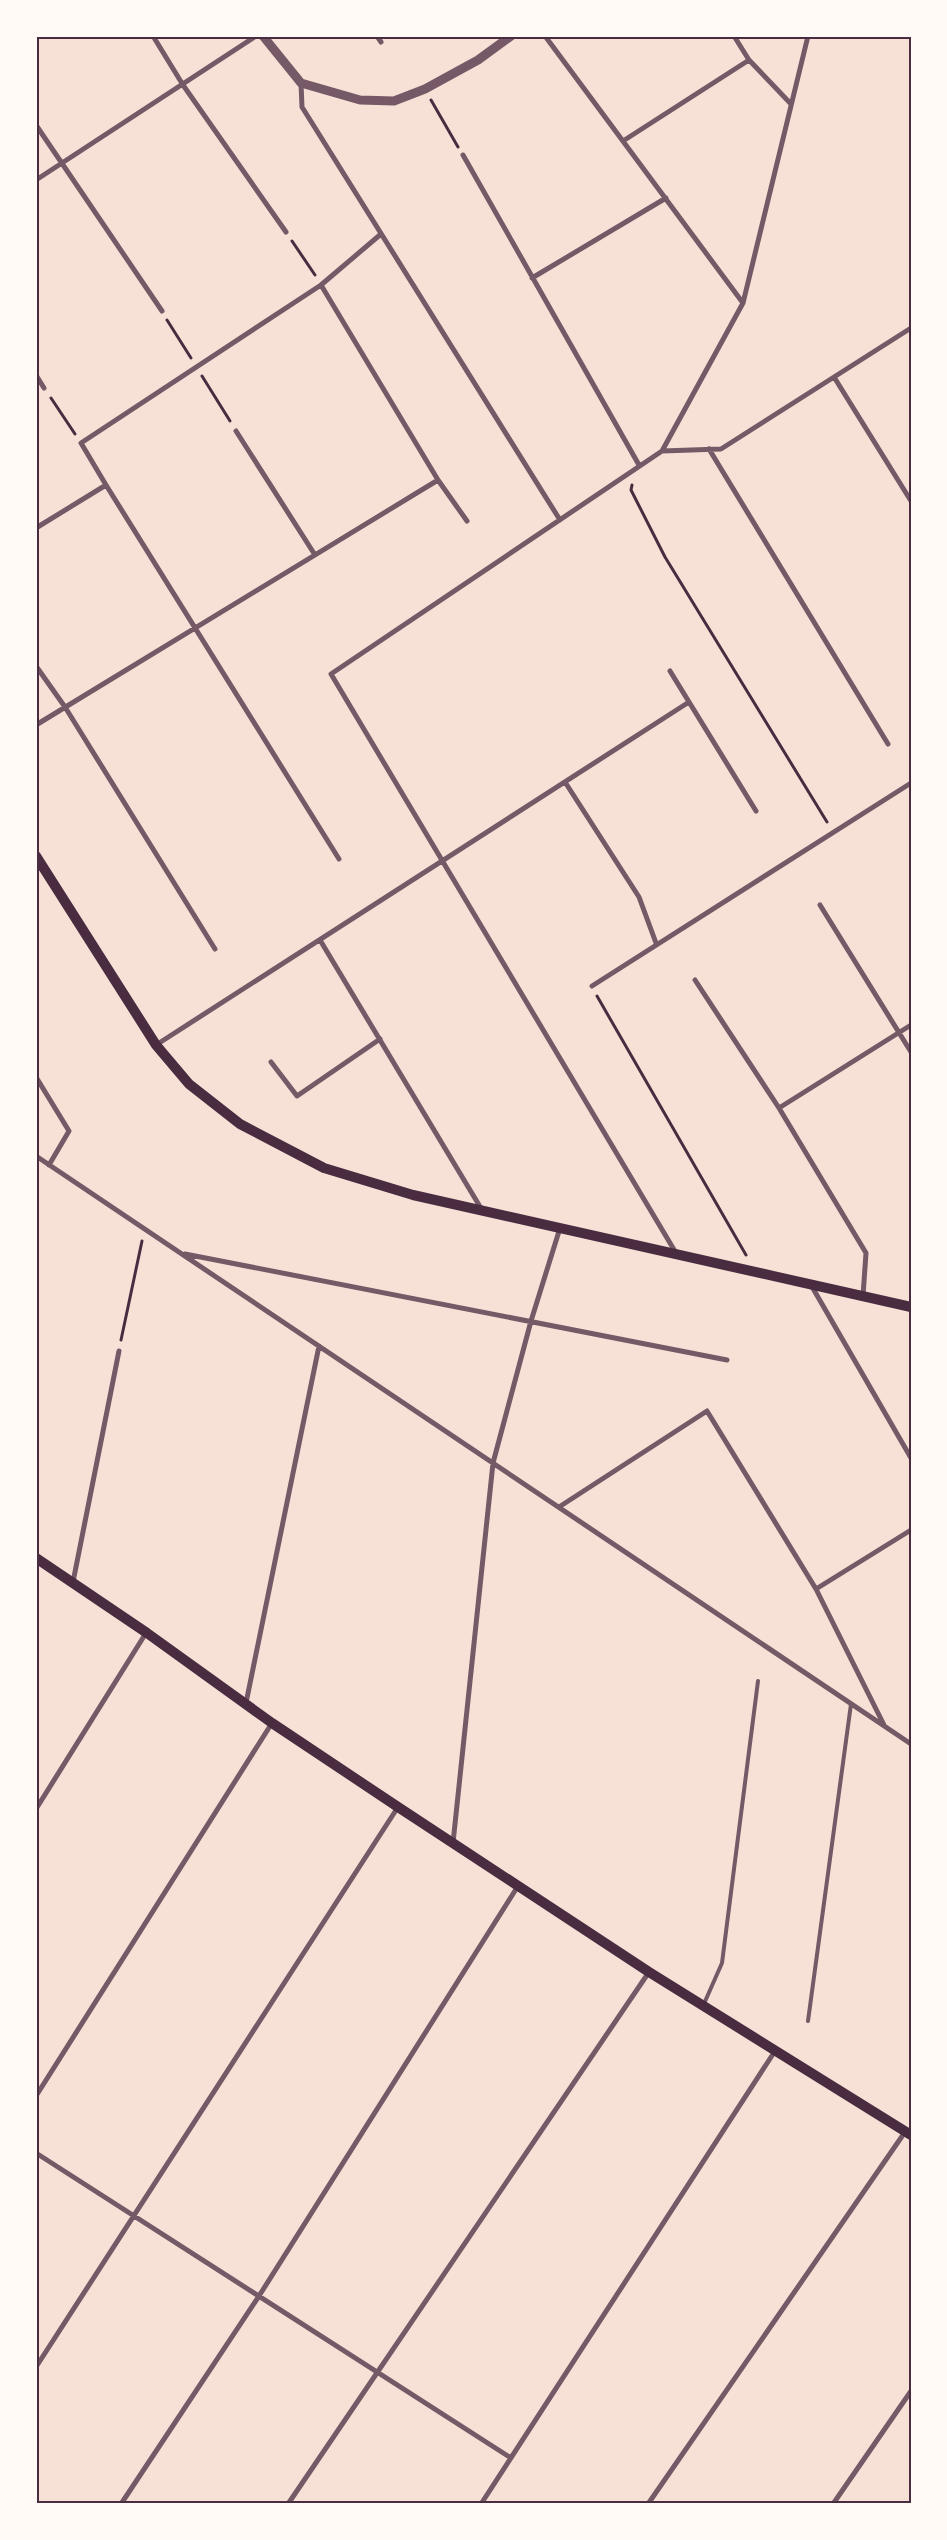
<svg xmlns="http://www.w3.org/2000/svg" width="947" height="2540" font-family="'IBM Plex Sans',sans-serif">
<rect width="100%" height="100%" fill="#f7e1d7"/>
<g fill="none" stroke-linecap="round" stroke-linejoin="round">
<path stroke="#4a2c40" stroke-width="3" d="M 431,100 L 458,147
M 292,241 L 315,275
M 167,320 L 191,358
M 202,376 L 230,421
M 51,398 L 75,434
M 632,485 L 631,490 L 665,557 L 827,822
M 597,996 L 746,1255
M 121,1340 L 142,1241"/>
<path stroke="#755966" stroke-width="4" d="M 703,2006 L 722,1963 L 758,1681
M 808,2021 L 851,1704"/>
<path stroke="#755966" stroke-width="5" d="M 153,36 L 183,85 L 286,232
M 377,36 L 381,42
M 545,36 L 743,303
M 749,60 L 791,104
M 301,83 L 302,107 L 560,520
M 36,125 L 162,311
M 623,141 L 749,60 L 734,36
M 463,155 L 639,465
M 36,180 L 256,36
M 532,278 L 666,198
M 321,285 L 381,234
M 36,375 L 44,388
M 834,377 L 911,501
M 236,431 L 315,555
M 709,449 L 888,744
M 662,451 L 743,303 L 808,36
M 106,485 L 339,859
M 36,528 L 106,485 L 81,443 L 321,285 L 438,480
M 36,666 L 65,707 L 215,949
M 670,671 L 756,811
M 36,725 L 438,480 L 467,521
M 565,782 L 639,897 L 656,943
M 820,905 L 911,1052
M 320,940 L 482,1210
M 695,980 L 779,1108 L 911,1025
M 592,986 L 911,783
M 156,1045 L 689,702
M 271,1062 L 297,1096 L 380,1039
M 36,1077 L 69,1131 L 49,1165
M 779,1108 L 866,1253 L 863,1296
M 36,1156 L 911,1744
M 676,1253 L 331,674 L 662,451 L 721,449 L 911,328
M 185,1254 L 727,1360
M 811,1285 L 911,1458
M 559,1507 L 707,1411 L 816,1589 L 911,1530
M 73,1582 L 119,1351
M 816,1589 L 884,1725
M 246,1703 L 319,1346
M 36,1809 L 146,1633
M 453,1843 L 493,1463 L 531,1321 L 560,1228
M 36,2096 L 272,1723
M 36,2153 L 511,2458
M 36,2367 L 398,1807
M 121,2504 L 259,2296 L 518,1886
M 288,2504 L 649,1972
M 481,2504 L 775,2051
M 648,2504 L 905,2132
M 833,2504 L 911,2391"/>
<path stroke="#755966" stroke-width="9" d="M 263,36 L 301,83 L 360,100 L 394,101 L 425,89 L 478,60 L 511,36"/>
<path stroke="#4a2c40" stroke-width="10" d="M 36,856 L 156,1045 L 189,1084 L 240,1124 L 324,1168 L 413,1195 L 911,1307
M 36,1558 L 147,1633 L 272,1723 L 398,1807 L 649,1972 L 911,2135"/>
</g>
<rect width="947" height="2540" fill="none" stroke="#fffaf5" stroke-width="75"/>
<rect x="38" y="38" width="872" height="2464" fill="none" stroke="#4a2c40" stroke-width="2"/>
</svg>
